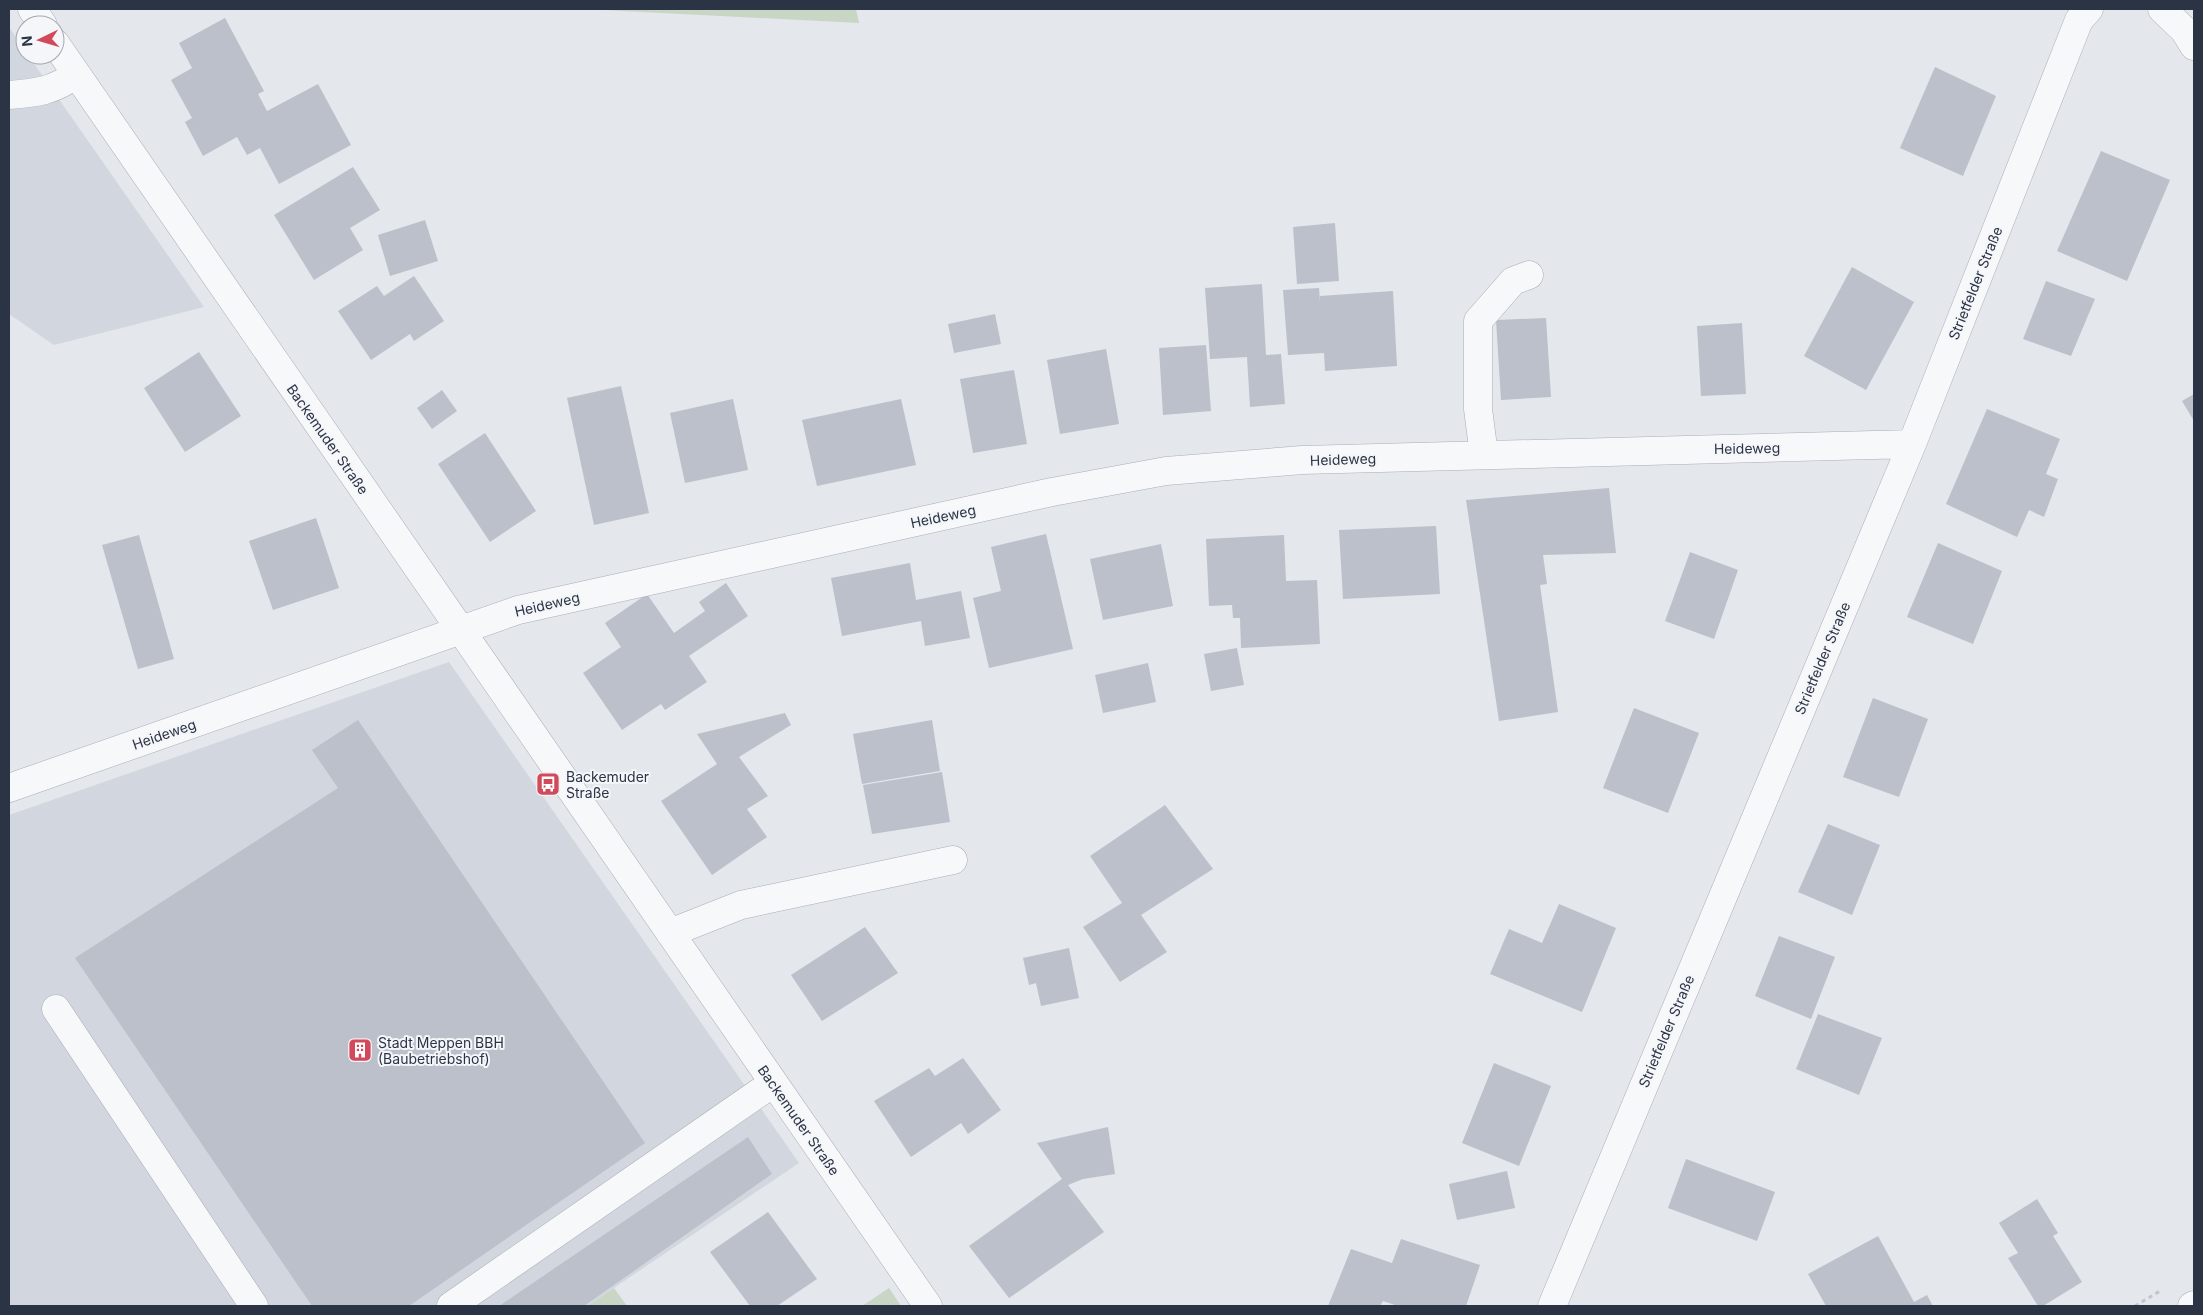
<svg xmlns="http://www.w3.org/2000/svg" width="2203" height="1315" font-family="Inter,sans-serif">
<rect width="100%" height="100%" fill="#e4e7ec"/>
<path fill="#d2d6de" d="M 9,27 L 25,50 L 25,55 L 28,55 L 204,307 L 54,345 L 9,314 Z
M 449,662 L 799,1163 L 587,1306 L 9,1306 L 9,815 Z"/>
<path fill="#c9d6c5" d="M 584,9 L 856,9 L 859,23 Z
M 614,1288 L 627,1306 L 587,1306 Z
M 889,1288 L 901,1306 L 862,1306 Z"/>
<path fill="#bbc0ca" d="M 225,18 L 264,91 L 258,94 L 267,111 L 318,84 L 351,145 L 279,184 L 260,148 L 247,155 L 237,137 L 203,156 L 185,122 L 192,118 L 171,80 L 192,68 L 179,43 Z
M 1935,67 L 1996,96 L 1963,176 L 1900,148 Z
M 2101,151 L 2170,180 L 2127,281 L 2057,251 Z
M 353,167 L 380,210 L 350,228 L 363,250 L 314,280 L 274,215 Z
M 425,220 L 438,261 L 390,276 L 378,235 Z
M 1335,223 L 1339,281 L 1297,284 L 1293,227 Z
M 1852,267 L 1914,302 L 1866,390 L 1804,356 Z
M 414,276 L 444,321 L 414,341 L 410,334 L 371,360 L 338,311 L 377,286 L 384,296 Z
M 2046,281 L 2095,299 L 2071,356 L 2023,339 Z
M 1262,284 L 1266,355 L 1281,354 L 1285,404 L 1250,407 L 1247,357 L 1210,359 L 1205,288 Z
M 1319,288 L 1320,302 L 1320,296 L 1393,291 L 1397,366 L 1325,371 L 1324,353 L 1288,355 L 1283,290 Z
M 995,314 L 1001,344 L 954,353 L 948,324 Z
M 1546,318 L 1551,397 L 1501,400 L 1496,320 Z
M 1742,323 L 1746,394 L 1701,396 L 1697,326 Z
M 1206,345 L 1211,411 L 1163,415 L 1159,348 Z
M 1106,349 L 1119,424 L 1060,434 L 1047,360 Z
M 199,352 L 241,416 L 185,452 L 144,388 Z
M 1014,370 L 1027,444 L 973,453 L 960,379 Z
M 621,386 L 649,513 L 594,525 L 567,398 Z
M 442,390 L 457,411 L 432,429 L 417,408 Z
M 2194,394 L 2194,421 L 2182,401 Z
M 733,399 L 748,470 L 685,483 L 670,413 Z
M 901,399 L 916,465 L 817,486 L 802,420 Z
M 1987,409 L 2060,439 L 2046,474 L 2058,479 L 2044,517 L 2029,510 L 2017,537 L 1946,504 Z
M 485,433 L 536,511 L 490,542 L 438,464 Z
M 1609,488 L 1616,553 L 1543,555 L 1547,584 L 1540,585 L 1558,712 L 1499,721 L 1466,500 Z
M 316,518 L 339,588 L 273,610 L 249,541 Z
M 1436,526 L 1440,594 L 1343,599 L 1339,530 Z
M 1046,534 L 1073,649 L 989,668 L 973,598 L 1001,591 L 991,547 Z
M 139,535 L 174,659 L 138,669 L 102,545 Z
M 1284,535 L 1286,581 L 1317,580 L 1320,644 L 1241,648 L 1240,618 L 1233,618 L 1232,605 L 1209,606 L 1206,539 Z
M 1938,543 L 2002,571 L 1973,644 L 1907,617 Z
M 1161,544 L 1173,606 L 1103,620 L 1090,559 Z
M 1690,552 L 1738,570 L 1714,639 L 1665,621 Z
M 910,563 L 916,600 L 961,591 L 970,638 L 925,646 L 921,621 L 842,636 L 831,578 Z
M 726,583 L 748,616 L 689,656 L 707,682 L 665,710 L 661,704 L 622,730 L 583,673 L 621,647 L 605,623 L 647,594 L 674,633 L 705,611 L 699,602 Z
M 1237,648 L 1244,685 L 1211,691 L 1204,654 Z
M 1148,663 L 1156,702 L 1103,713 L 1095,675 Z
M 1873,698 L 1928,719 L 1899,797 L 1843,777 Z
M 1634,708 L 1699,733 L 1668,813 L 1603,788 Z
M 785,713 L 791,725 L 739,757 L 768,796 L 747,809 L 767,837 L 712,875 L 661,801 L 717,764 L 697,734 Z
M 358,720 L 645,1143 L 409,1306 L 312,1306 L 75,958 L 338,788 L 312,750 Z
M 932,720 L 940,771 L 862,784 L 853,734 Z
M 942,772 L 950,822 L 872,834 L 863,785 Z
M 1165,805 L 1213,869 L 1141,915 L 1167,952 L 1120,982 L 1083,927 L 1122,903 L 1090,856 Z
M 1828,824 L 1880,845 L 1852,915 L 1798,892 Z
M 1559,904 L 1616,928 L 1582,1012 L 1490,974 L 1509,929 L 1542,943 Z
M 865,927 L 898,973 L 822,1021 L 791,975 Z
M 1779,936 L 1835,957 L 1811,1019 L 1755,996 Z
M 1069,948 L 1079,998 L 1041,1006 L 1036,983 L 1029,985 L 1023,958 Z
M 1818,1014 L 1882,1038 L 1859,1095 L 1796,1069 Z
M 963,1058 L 1001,1110 L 968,1134 L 961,1123 L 911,1157 L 874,1101 L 929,1068 L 935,1076 Z
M 1494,1063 L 1551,1086 L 1519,1166 L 1462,1143 Z
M 1108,1127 L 1115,1174 L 1083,1179 L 1068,1185 L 1104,1232 L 1009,1298 L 969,1246 L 1062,1179 L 1037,1143 Z
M 748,1137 L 772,1174 L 584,1306 L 499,1306 Z
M 1686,1159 L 1775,1192 L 1757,1241 L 1668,1208 Z
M 1507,1171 L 1515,1208 L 1457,1220 L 1449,1184 Z
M 2037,1199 L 2058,1233 L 2053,1236 L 2082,1282 L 2043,1306 L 2038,1306 L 2008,1258 L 2018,1253 L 1999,1223 Z
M 768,1212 L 817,1279 L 777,1306 L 750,1306 L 710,1252 Z
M 1878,1236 L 1914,1302 L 1927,1295 L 1933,1306 L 1826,1306 L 1808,1274 Z
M 1401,1239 L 1480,1265 L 1466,1306 L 1398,1306 L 1383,1301 L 1380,1306 L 1328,1306 L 1351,1249 L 1392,1263 Z"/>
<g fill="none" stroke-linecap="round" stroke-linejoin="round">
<g stroke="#a9aeb7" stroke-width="29">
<path id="minor" d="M 32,9 L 43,25
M 2162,9 L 2184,30 L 2194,46
M 55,43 L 928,1306
M 9,95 C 36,93 54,91 76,74
M 1484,455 L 1478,409 L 1478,321 L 1513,281 L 1529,275
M 9,788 L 518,610 L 1052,492 L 1166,471 L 1302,460 L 1912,444
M 670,933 L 741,905 L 953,860
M 56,1009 L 254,1306
M 451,1306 L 773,1083
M 1552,1306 L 1912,444 L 2079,20 L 2089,9
M 2192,1306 L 2194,1305"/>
</g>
<path stroke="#c2c5cb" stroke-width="3" stroke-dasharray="4 4" stroke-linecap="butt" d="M 2135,1306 L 2160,1291"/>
<use href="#minor" stroke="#f7f8fa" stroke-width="28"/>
</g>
<defs>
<g id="bus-square" transform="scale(1.25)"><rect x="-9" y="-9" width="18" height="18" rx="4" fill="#d1495b" stroke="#f4f6f9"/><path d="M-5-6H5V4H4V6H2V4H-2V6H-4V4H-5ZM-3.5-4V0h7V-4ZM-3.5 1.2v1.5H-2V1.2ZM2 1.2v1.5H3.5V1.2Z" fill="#fff"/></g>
<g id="building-square" transform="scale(1.25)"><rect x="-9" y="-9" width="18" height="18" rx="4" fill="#d1495b" stroke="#f4f6f9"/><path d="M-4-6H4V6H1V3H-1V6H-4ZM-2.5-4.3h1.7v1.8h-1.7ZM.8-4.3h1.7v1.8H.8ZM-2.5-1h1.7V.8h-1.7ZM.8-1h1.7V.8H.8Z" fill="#fff"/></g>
</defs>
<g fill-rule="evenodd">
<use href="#bus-square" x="548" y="784"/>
<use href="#building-square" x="360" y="1050"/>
</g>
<g text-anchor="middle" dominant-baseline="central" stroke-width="4" stroke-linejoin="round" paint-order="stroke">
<g font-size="14" fill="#2b3445" stroke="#f4f6f9">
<text transform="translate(1975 283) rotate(-68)">Strietfelder Straße</text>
<text transform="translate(328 439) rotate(55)">Backemuder Straße</text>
<text transform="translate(1747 448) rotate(-1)">Heideweg</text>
<text transform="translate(1343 459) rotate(-2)">Heideweg</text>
<text transform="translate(943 516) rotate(-12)">Heideweg</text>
<text transform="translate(547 604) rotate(-13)">Heideweg</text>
<text transform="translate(1822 658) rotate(-67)">Strietfelder Straße</text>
<text transform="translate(164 734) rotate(-19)">Heideweg</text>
<text transform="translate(1666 1031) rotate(-67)">Strietfelder Straße</text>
<text transform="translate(799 1120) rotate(55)">Backemuder Straße</text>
</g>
<g font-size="14" fill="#2b3445" stroke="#f4f6f9" text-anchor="start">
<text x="566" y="776">Backemuder<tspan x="566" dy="16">Straße</tspan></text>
<text x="378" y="1042">Stadt Meppen BBH<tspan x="378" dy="16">(Baubetriebshof)</tspan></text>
</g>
</g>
<rect width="2203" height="1315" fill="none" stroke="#2b3445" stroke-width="20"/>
<g transform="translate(40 40) rotate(265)"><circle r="24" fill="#f4f6f9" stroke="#a4a8b1"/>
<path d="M0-4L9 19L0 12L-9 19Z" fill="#d1495b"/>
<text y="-8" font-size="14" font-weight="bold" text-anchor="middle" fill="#2b3445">N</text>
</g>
</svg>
